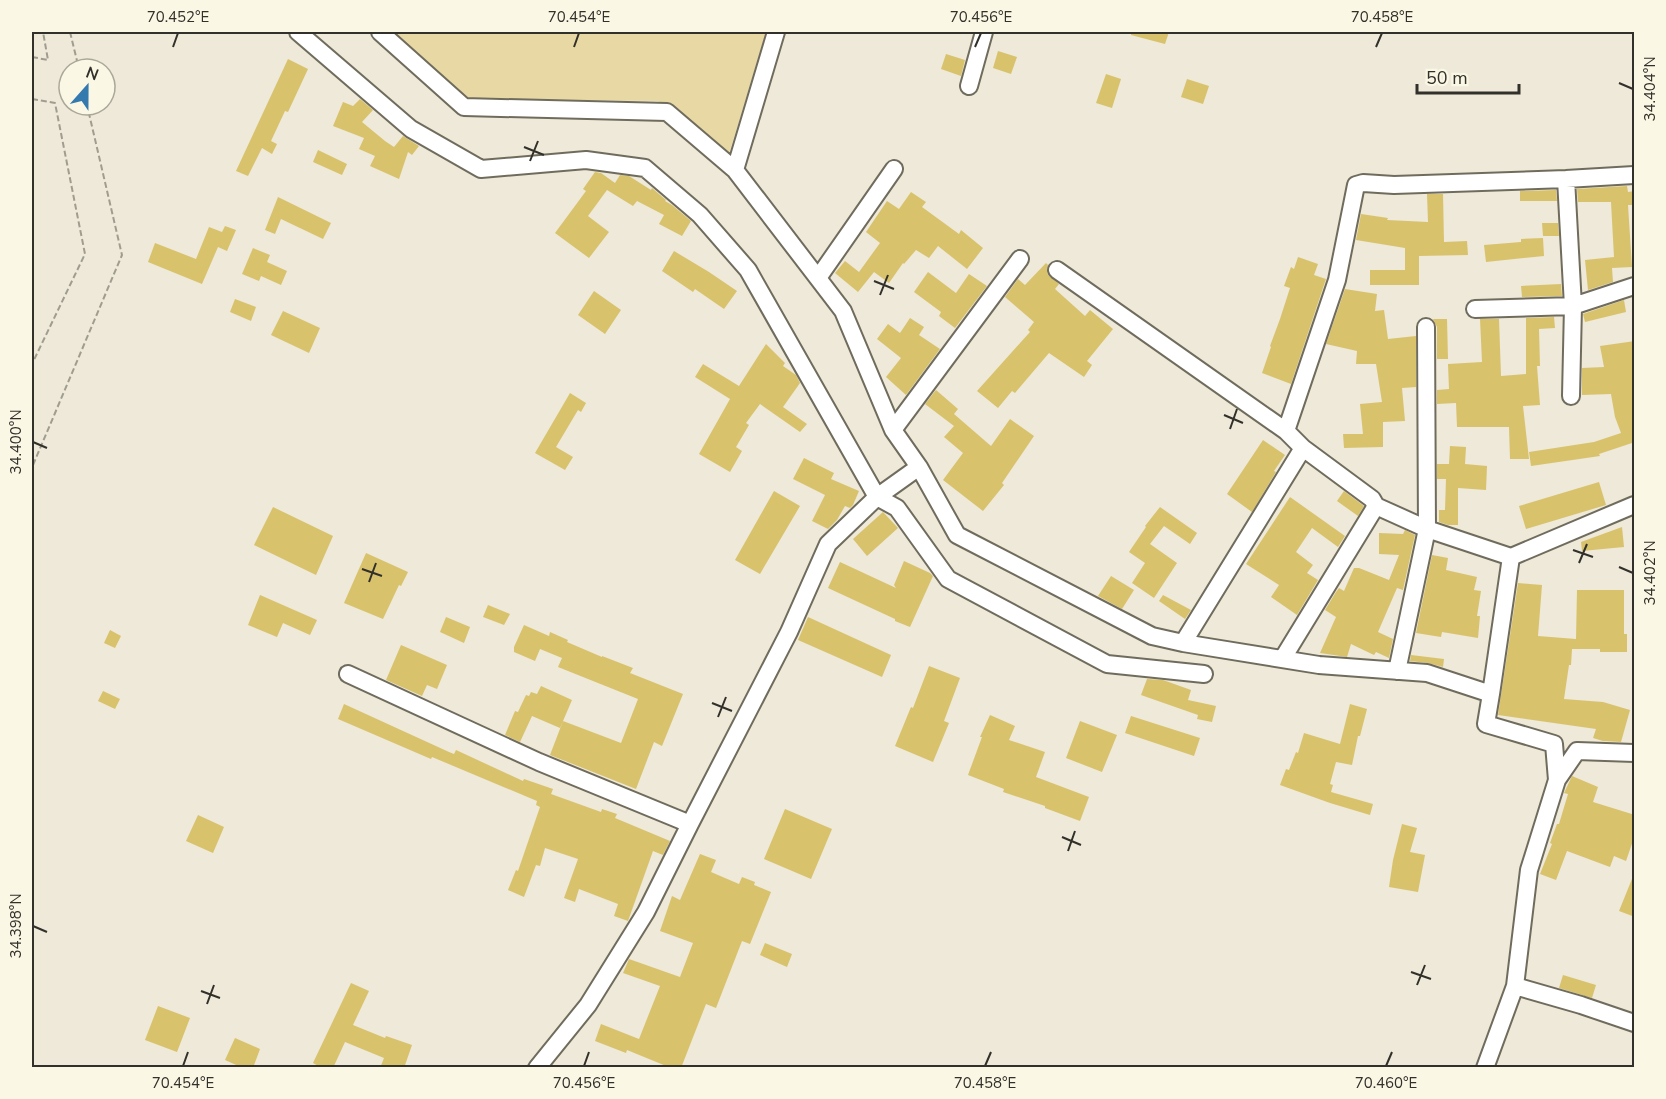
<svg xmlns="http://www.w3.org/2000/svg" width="1666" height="1099" font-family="'Nunito Sans',sans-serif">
<rect width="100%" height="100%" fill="#eee9d8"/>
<path fill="#e8d9a4" d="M 385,32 L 766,32 L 729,154 L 658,101 L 462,99 Z"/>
<path fill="#d9c26c" d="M 1131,32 L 1169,32 L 1165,44 L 1131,35 Z
M 998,51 L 1017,57 L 1011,74 L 993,68 Z
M 946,54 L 965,60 L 961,76 L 941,69 Z
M 288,59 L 308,69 L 288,112 L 285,111 L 271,141 L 277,144 L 272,154 L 262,148 L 248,176 L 236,171 Z
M 1106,74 L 1121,79 L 1112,108 L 1096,103 Z
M 1187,79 L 1209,86 L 1203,104 L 1181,97 Z
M 360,99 L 373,110 L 362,122 L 385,141 L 394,147 L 403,136 L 419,146 L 412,155 L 408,152 L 399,179 L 370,166 L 375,156 L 359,149 L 364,138 L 333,126 L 343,102 L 353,106 Z
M 318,150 L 347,164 L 342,175 L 313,162 Z
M 595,172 L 601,173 L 615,183 L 620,175 L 629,176 L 651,190 L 652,188 L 666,200 L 665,201 L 672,205 L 691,221 L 682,236 L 659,224 L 664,215 L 637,201 L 633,206 L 607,190 L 588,216 L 609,232 L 589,258 L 555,233 L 586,191 L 583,189 Z
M 1627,186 L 1628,192 L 1635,191 L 1635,205 L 1628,205 L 1632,267 L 1612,268 L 1613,282 L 1588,290 L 1585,260 L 1614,257 L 1611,202 L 1578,202 L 1577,189 Z
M 1556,190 L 1557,201 L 1520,201 L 1520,191 Z
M 911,192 L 926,202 L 922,207 L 959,234 L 961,230 L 983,248 L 967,269 L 938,246 L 929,258 L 916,250 L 904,264 L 903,263 L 889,283 L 874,272 L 858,292 L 835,273 L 845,261 L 859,272 L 880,243 L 866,232 L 887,201 L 899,209 Z
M 1427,194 L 1443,194 L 1444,242 L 1467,241 L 1468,255 L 1419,256 L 1419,285 L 1370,285 L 1370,270 L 1405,270 L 1405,248 L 1356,240 L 1361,214 L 1388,218 L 1387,220 L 1428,222 Z
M 278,197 L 331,223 L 323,239 L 281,219 L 275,234 L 265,230 Z
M 1542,223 L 1558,223 L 1559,236 L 1543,236 Z
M 225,226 L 236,230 L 227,251 L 218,247 L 202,284 L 148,262 L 155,243 L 196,259 L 209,227 L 222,232 Z
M 1543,238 L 1544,256 L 1486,262 L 1484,245 L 1521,242 L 1521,239 Z
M 253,248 L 270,255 L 267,262 L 287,271 L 281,285 L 261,276 L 259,281 L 242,274 Z
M 674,251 L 709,272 L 737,291 L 724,309 L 695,289 L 693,292 L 662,271 Z
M 1298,257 L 1318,264 L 1314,275 L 1326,279 L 1291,384 L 1262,373 L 1271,347 L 1270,346 L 1280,319 L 1290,288 L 1284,286 L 1291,267 L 1294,269 Z
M 1046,263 L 1048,265 L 1047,270 L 1048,275 L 1059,284 L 1055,289 L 1085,316 L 1090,310 L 1113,329 L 1087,361 L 1092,365 L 1084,377 L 1049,353 L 1015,393 L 1012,391 L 998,408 L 977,391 L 1030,332 L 1028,330 L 1034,322 L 1005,297 L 1018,279 L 1025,285 Z
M 928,272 L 956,293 L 969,274 L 987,286 L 955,328 L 939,316 L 941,312 L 914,292 Z
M 1561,284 L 1562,296 L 1522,297 L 1521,286 Z
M 1345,289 L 1377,294 L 1375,311 L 1384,310 L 1388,339 L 1416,336 L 1416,387 L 1402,388 L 1405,421 L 1383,422 L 1383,447 L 1344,448 L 1343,434 L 1363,434 L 1360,404 L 1382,402 L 1376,364 L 1356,364 L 1357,351 L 1326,344 Z
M 594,291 L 621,310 L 605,334 L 578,315 Z
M 235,299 L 256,307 L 251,321 L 230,312 Z
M 1624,300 L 1626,312 L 1585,322 L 1583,314 Z
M 283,311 L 320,328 L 309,353 L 271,335 Z
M 1554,317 L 1555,328 L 1539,329 L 1540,366 L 1537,366 L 1540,405 L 1523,406 L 1529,459 L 1510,459 L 1509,427 L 1457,427 L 1456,403 L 1437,404 L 1437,390 L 1449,389 L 1448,364 L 1482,362 L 1480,319 L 1499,319 L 1501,376 L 1526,374 L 1526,318 Z
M 910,318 L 924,327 L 919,335 L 940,349 L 906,395 L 886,377 L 901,358 L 877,339 L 888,324 L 900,333 Z
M 1433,319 L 1447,319 L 1448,359 L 1437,359 L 1437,327 Z
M 1635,341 L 1635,442 L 1599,454 L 1600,456 L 1531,466 L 1529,452 L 1594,442 L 1621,433 L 1615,417 L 1611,394 L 1582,395 L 1582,368 L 1604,367 L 1600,346 Z
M 766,344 L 785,363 L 783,366 L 796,375 L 800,383 L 783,407 L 807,424 L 800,432 L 760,404 L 746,423 L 749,425 L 736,447 L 742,451 L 730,472 L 699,454 L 730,399 L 695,377 L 703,364 L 739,386 Z
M 936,390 L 958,409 L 954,414 L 991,446 L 1010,419 L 1034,436 L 1002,483 L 1004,485 L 983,511 L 943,480 L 963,453 L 944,437 L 954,426 L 925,404 Z
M 570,393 L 586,403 L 581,412 L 578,410 L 556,447 L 573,457 L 565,470 L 535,453 Z
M 1263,440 L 1285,455 L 1274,471 L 1276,472 L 1252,512 L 1227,494 Z
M 1450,446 L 1466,447 L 1465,464 L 1487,466 L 1486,490 L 1458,488 L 1458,525 L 1448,525 L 1439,522 L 1439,510 L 1445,510 L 1446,479 L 1437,479 L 1437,464 L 1449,464 Z
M 804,458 L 834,473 L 831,479 L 859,491 L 853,505 L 850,508 L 845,506 L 837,520 L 828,529 L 812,521 L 825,495 L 793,479 Z
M 1599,482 L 1606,505 L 1526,529 L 1519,506 Z
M 774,491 L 800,506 L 760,574 L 735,560 Z
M 1344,491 L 1364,506 L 1358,516 L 1337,501 Z
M 1290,497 L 1345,536 L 1338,547 L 1312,528 L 1296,552 L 1313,565 L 1307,573 L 1318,580 L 1297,615 L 1271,597 L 1279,585 L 1246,564 Z
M 273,507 L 333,536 L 316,575 L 254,545 Z
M 1160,507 L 1197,533 L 1190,544 L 1164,526 L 1150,544 L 1177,563 L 1154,598 L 1132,583 L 1145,563 L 1129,552 L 1146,527 L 1145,526 Z
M 883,512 L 898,528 L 867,556 L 853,539 Z
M 1622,527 L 1624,547 L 1582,551 L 1581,542 Z
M 1405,530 L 1415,535 L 1403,590 L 1397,588 L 1378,632 L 1393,639 L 1389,658 L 1376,652 L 1374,655 L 1351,644 L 1347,657 L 1320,653 L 1336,617 L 1325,610 L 1336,592 L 1339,588 L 1344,591 L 1354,568 L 1359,568 L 1389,580 L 1399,555 L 1379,554 L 1379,533 L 1403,534 Z
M 366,553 L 408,572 L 401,586 L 399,585 L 383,619 L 344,603 Z
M 1432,555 L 1448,558 L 1446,570 L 1477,577 L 1474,590 L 1481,591 L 1477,616 L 1480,616 L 1478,638 L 1442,632 L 1441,637 L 1416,633 Z
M 904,561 L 930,573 L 933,576 L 910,627 L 895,621 L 895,619 L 828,588 L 840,562 L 896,588 L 894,585 Z
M 1111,576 L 1134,590 L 1122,609 L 1098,596 Z
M 1518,583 L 1542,585 L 1538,636 L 1576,639 L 1577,590 L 1624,590 L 1624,634 L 1627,634 L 1627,652 L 1600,652 L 1600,649 L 1572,649 L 1571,665 L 1569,665 L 1564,699 L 1603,702 L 1630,710 L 1621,742 L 1603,741 L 1593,738 L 1596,729 L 1498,715 Z
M 260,595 L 317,620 L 310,635 L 283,623 L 277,637 L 248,625 Z
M 1163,595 L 1191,610 L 1185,619 L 1159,601 Z
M 488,605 L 510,614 L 504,625 L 483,617 Z
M 446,617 L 470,627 L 464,643 L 440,632 Z
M 808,617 L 891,655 L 882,677 L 798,640 Z
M 524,625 L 549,636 L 550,632 L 568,640 L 567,642 L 602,657 L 602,656 L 633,668 L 630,673 L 683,694 L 662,746 L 654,742 L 636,789 L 550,755 L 563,721 L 621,743 L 638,699 L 558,667 L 562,658 L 540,649 L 535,661 L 514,652 L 514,647 Z
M 110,630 L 121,636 L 115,648 L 104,643 Z
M 401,645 L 447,665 L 437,689 L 427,685 L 422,696 L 386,680 Z
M 1411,655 L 1444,659 L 1443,667 L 1428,663 L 1410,661 Z
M 929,666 L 960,678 L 944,721 L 949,723 L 933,762 L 895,746 L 911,707 L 913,708 Z
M 1147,679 L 1163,680 L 1191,690 L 1188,700 L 1216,706 L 1212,722 L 1197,719 L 1198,715 L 1141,695 Z
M 541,686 L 572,700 L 560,728 L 532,716 L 520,742 L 505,735 L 515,711 L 518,712 L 526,695 L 529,696 L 531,692 L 537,694 Z
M 103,691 L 120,699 L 115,709 L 98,701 Z
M 344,704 L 449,752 L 454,754 L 456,750 L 523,781 L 524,779 L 553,789 L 551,794 L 601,812 L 602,809 L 617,814 L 615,818 L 670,841 L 663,855 L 653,851 L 628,921 L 614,916 L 618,904 L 579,889 L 575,902 L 564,898 L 578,859 L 545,848 L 540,866 L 536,865 L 524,897 L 508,890 L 516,870 L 518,871 L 540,807 L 536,805 L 537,801 L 432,757 L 431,759 L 338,719 Z
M 1350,704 L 1367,709 L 1360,736 L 1358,736 L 1352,765 L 1336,762 L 1330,784 L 1333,785 L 1331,792 L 1373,804 L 1370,815 L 1330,803 L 1280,785 L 1286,769 L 1289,770 L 1296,752 L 1298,753 L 1304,733 L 1340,744 Z
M 990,715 L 1015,726 L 1009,740 L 1045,752 L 1036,777 L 1089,797 L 1080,821 L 1045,808 L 1045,806 L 1003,792 L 1004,789 L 968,775 L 982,737 L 980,737 Z
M 1131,716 L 1200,738 L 1194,756 L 1125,733 Z
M 1080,721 L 1117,735 L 1102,772 L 1066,758 Z
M 1572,776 L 1598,787 L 1593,802 L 1635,815 L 1635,835 L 1626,861 L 1614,856 L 1610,867 L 1567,851 L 1556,880 L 1540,874 L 1552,844 L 1550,843 L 1557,824 L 1559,824 L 1568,794 L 1564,793 Z
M 785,809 L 832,829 L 811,879 L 764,859 Z
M 198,815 L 224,827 L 213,853 L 186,841 Z
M 1402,824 L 1417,828 L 1410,852 L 1425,855 L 1418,892 L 1389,887 L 1393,860 Z
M 700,854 L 716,860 L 711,872 L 739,884 L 742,877 L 755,882 L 754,885 L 771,892 L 750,944 L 742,941 L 716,1008 L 706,1004 L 681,1068 L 671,1068 L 627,1050 L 626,1053 L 595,1041 L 601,1024 L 639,1039 L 660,986 L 623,973 L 629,959 L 680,977 L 693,943 L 660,931 L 672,896 L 680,900 Z
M 1634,874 L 1635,874 L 1635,917 L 1619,911 Z
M 765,943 L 792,954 L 787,967 L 760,955 Z
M 1563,975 L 1596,985 L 1592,998 L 1559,988 Z
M 351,983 L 369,991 L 353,1025 L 385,1038 L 386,1036 L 412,1045 L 404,1068 L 380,1068 L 384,1058 L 345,1042 L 333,1068 L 322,1068 L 313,1063 Z
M 158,1006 L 190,1018 L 177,1052 L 145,1040 Z
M 235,1038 L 260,1049 L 253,1068 L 243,1068 L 225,1060 Z"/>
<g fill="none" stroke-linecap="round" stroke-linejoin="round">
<g stroke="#706c5d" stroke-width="20">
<path id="minor" d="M 298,32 L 411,129 L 481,169 L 586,160 L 645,168 L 700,215 L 748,270 L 877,497 L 897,508 L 948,579 L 1107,664 L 1204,674
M 380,32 L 464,107 L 667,112 L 735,170 L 843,311 L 893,430 L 919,467 L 957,535 L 1152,636 L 1183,643 L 1319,665 L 1427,673 L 1491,694 L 1511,557 L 1634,505
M 969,86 L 984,32
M 735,170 L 776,32
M 1566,179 L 1573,306 L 1571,396
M 1057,270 L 1286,431 L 1303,448 L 1372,499 L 1376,506 L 1427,529 L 1511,557
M 818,278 L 894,169
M 1475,309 L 1573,306 L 1634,286
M 893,430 L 1020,259
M 1286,431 L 1337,280 L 1356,185 L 1363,183 L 1394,185 L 1566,179 L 1634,175
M 1183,643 L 1303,448
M 1283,658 L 1376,506
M 1397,671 L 1427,529 L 1426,327
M 348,674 L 539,762 L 690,824
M 1557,780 L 1577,751 L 1634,753
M 1515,986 L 1581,1005 L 1634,1023
M 537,1068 L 588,1005 L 646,912 L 690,824 L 789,632 L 828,544 L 877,497 L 919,467
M 1485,1068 L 1515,986 L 1529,870 L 1557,780 L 1554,744 L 1486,724 L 1491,694"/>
</g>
<path stroke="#a09d90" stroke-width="2" stroke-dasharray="6 3" stroke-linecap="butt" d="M 70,32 L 79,69
M 32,57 L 48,60 L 43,32
M 32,99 L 55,103 L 85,254 L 32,364
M 33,465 L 122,255 L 87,105"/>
<use href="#minor" stroke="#fff" stroke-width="16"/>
</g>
<path fill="none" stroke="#32302a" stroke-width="2" d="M 173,47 L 178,33M 574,47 L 579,33M 975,47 L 981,33M 1376,47 L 1382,33M 1619,83 L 1633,89M 524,147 L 544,155M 530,161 L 538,141M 874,281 L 894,289M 880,295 L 888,275M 1224,415 L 1243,423M 1230,429 L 1237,409M 33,442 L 47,448M 1573,550 L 1593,557M 1579,563 L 1587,544M 1619,567 L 1633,573M 362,569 L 382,576M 369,582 L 376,563M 712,703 L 732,711M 718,717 L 726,697M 1062,837 L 1081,845M 1068,851 L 1075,831M 33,926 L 47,932M 1411,972 L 1431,979M 1417,985 L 1425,965M 201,991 L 220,998M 207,1004 L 214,985M 183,1066 L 188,1052M 584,1066 L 589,1052M 985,1066 L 991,1052M 1386,1066 L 1392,1052"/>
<rect width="1666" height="1099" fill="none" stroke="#fbf7e5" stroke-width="66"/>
<g transform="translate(87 87) rotate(21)"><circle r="28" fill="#fbf7e5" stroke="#aba79a" stroke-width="1.5"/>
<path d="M0-4.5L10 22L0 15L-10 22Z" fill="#347aaf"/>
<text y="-9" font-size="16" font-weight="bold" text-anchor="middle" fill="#32302a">N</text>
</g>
<path d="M1417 84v9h102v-9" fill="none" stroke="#32302a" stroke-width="3"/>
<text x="1426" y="84" font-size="18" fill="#32302a" stroke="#fbf7e5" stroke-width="4.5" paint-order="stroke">50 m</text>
<rect x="33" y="33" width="1600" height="1033" fill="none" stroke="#32302a" stroke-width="2"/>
<g font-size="15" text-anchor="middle" fill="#32302a">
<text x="178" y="22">70.452°E</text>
<text x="579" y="22">70.454°E</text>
<text x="981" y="22">70.456°E</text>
<text x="1382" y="22">70.458°E</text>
<text transform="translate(1650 89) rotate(-90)" y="5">34.404°N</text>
<text transform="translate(16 442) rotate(-90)" y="5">34.400°N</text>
<text transform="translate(1650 573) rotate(-90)" y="5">34.402°N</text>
<text transform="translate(16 926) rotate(-90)" y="5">34.398°N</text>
<text x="183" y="1088">70.454°E</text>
<text x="584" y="1088">70.456°E</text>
<text x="985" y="1088">70.458°E</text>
<text x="1386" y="1088">70.460°E</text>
</g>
</svg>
